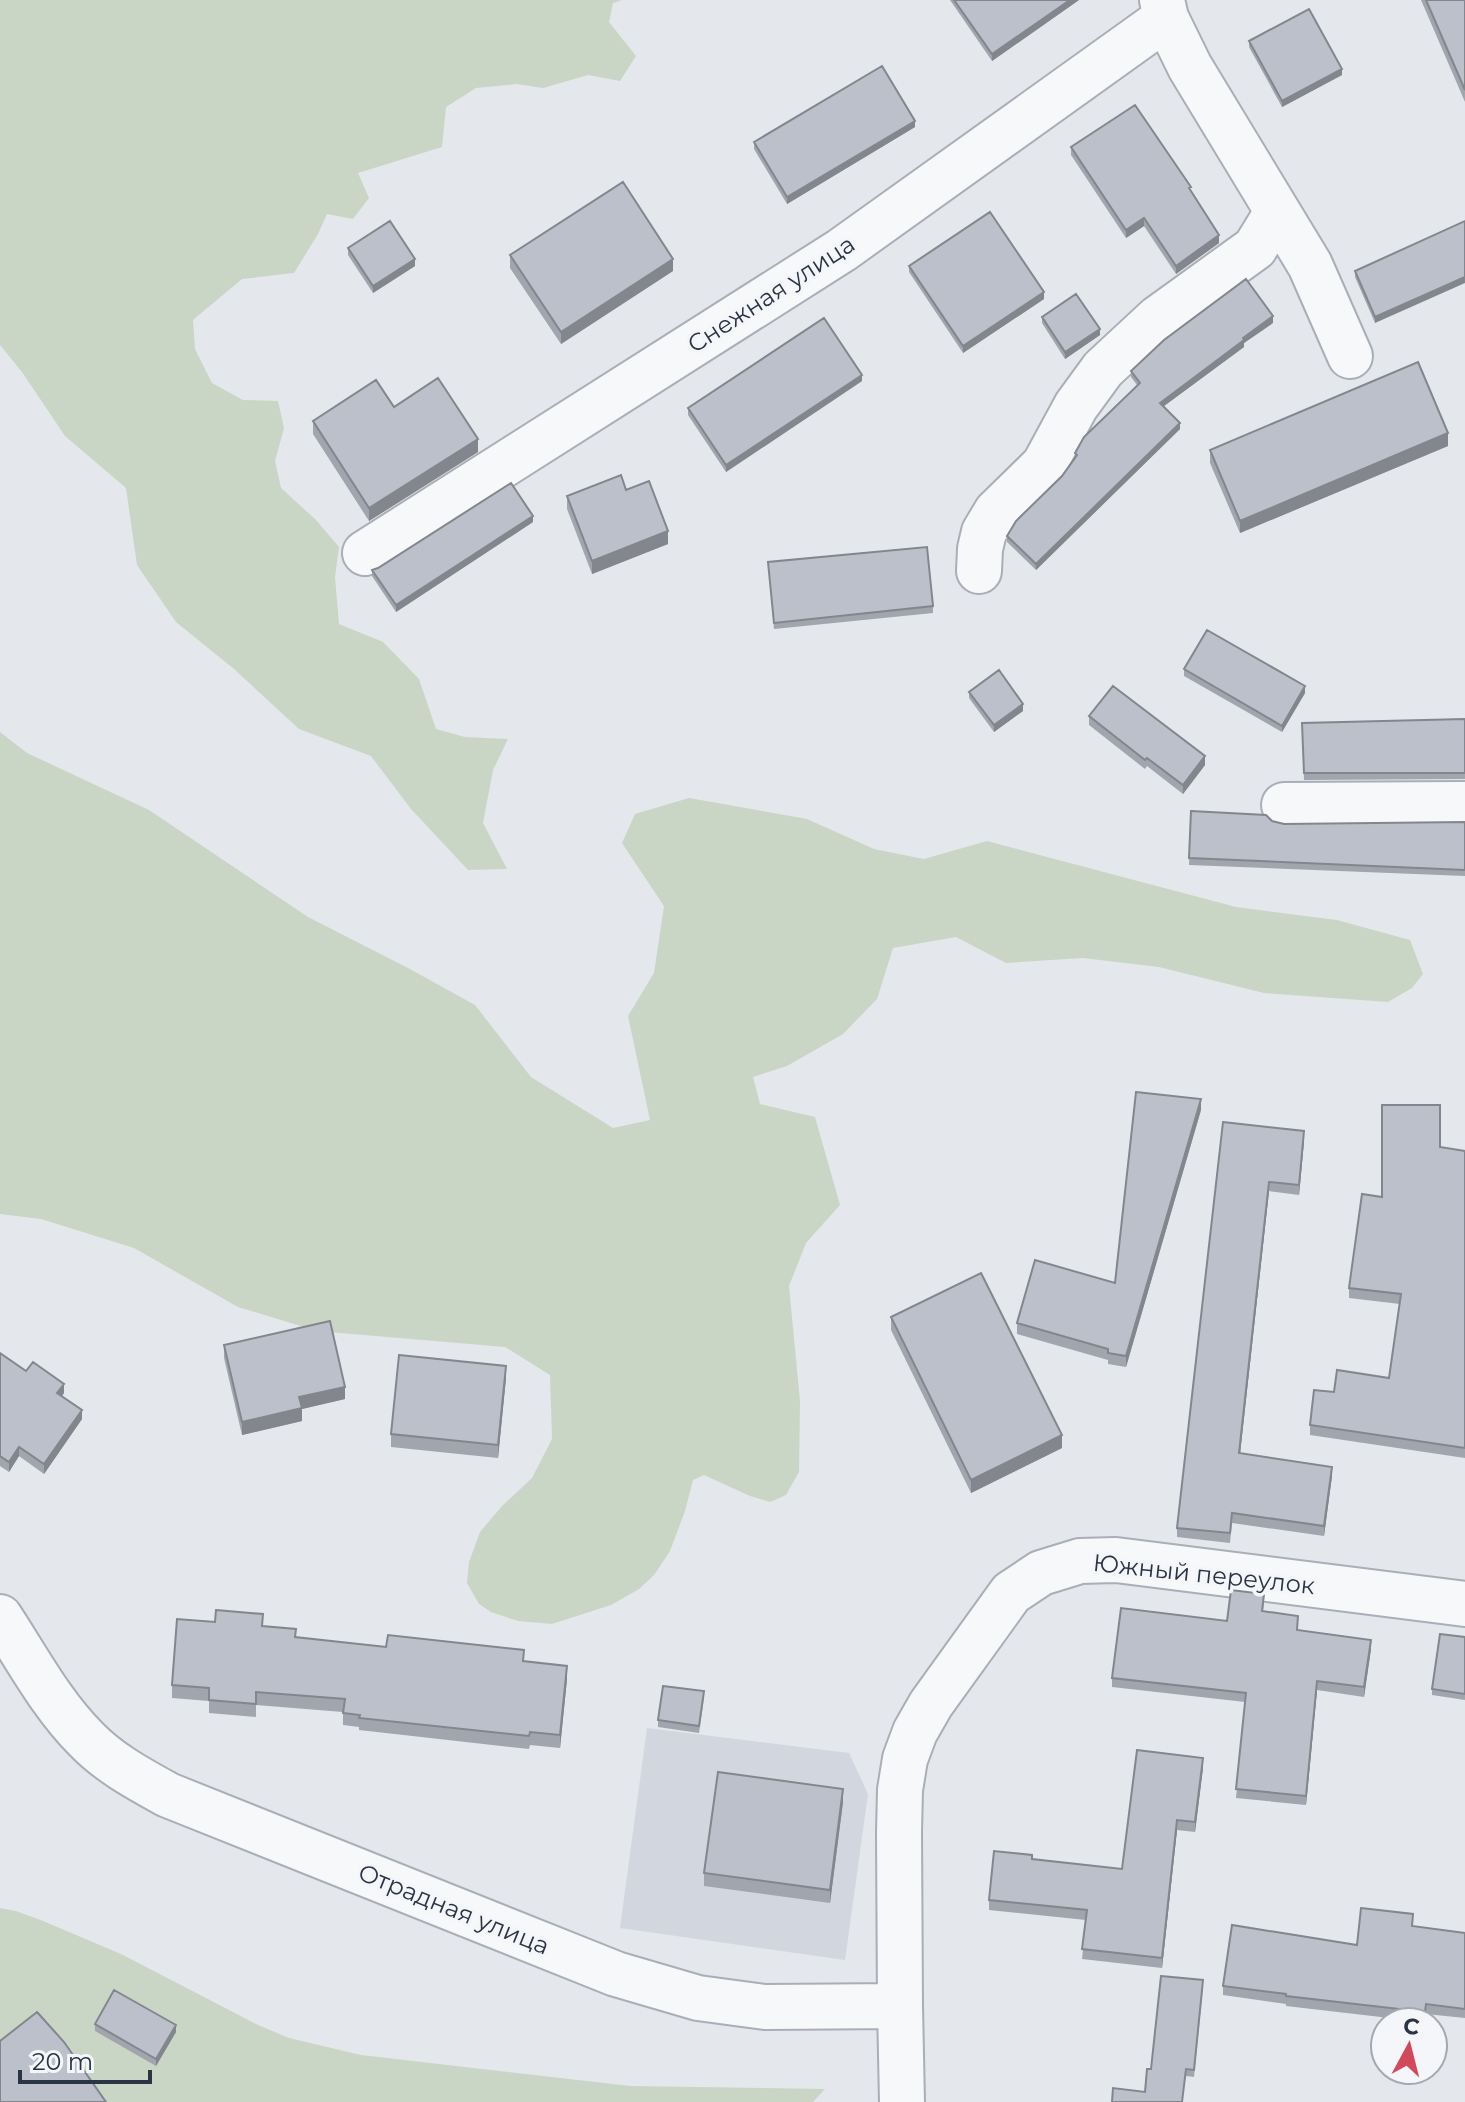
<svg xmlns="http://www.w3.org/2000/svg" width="1465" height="2102" font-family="Montserrat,sans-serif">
<rect width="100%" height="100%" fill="#e4e7ec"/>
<path fill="#d2d6de" d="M 647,1728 L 849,1753 L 868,1794 L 845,1960 L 620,1928 Z"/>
<path fill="#c9d6c5" d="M 0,0 L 622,0 L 613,3 L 609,22 L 636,56 L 620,81 L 588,75 L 543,88 L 517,84 L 476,88 L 446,107 L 442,147 L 358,173 L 369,198 L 353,219 L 327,214 L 318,234 L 294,273 L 242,279 L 193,320 L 195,349 L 212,383 L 243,400 L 278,401 L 284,428 L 275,461 L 281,488 L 316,520 L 339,547 L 335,577 L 339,624 L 383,642 L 419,679 L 436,729 L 465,737 L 508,739 L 493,770 L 483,823 L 507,869 L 468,870 L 411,809 L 371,756 L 299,729 L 234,669 L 176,622 L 137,565 L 126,488 L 65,436 L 22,372 L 0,345 Z
M 0,732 L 27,753 L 149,810 L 308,917 L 408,968 L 475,1005 L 531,1077 L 613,1128 L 650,1120 L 628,1016 L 654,973 L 664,906 L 622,843 L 635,814 L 689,798 L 807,819 L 874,849 L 924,859 L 987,841 L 1236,907 L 1337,920 L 1410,940 L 1423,974 L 1412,988 L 1388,1002 L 1264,993 L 1159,967 L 1083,958 L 1006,963 L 956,937 L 893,948 L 877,999 L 843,1034 L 787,1066 L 753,1077 L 760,1104 L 815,1117 L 840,1205 L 806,1243 L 789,1286 L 800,1401 L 799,1472 L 786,1495 L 770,1502 L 750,1496 L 704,1475 L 693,1480 L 685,1511 L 670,1551 L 654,1575 L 639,1589 L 611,1605 L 552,1624 L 518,1621 L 491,1612 L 479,1604 L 467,1583 L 469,1562 L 480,1532 L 502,1506 L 532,1478 L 552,1439 L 550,1375 L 505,1347 L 317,1331 L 238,1307 L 134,1248 L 41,1219 L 0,1214 Z
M 0,1908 L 16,1911 L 43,1921 L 121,1954 L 258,2025 L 289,2038 L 361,2055 L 630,2086 L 825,2089 L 813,2102 L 0,2102 Z"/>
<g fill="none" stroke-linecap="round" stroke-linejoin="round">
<g stroke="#a9aeb7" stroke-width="48">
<path id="minor" d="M 1166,18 L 1190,67 L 1310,265 L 1350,356
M 365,553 L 842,250 L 1166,18 L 1162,0
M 979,571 L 980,549 L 984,532 L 996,512 L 1044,465 L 1076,406 L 1103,369 L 1158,318 L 1255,248 L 1277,212
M 1284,805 L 1465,804
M 0,1617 C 27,1658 51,1704 86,1739 C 109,1763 139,1779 168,1795 L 616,1974 L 698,1998 L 765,2007 L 900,2006 L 902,2102
M 900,2006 L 899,1832 L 900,1790 L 905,1759 L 915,1732 L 931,1704 L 1011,1593 L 1041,1573 L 1080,1561 L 1116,1560 L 1465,1604"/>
</g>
<use href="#minor" stroke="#f7f8fa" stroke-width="44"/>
</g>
<path fill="#a1a5ae" d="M 950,0 L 1079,0 L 992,61 Z
M 1421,0 L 1465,0 L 1465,102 Z
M 1249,41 L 1342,75 L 1282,107 L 1249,47 Z
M 915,127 L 787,204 L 754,149 L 754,142 Z
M 1071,147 L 1191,191 L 1219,243 L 1176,274 L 1144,226 L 1126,238 L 1071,155 Z
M 1465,221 L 1375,323 L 1355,277 L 1355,271 Z
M 348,248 L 415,266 L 373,293 L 348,255 Z
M 510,255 L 673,271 L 561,344 L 510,268 Z
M 909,266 L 1044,299 L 963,353 L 909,272 Z
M 1042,317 L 1100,335 L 1065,359 L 1042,323 Z
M 1273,323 L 1244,343 L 1244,347 L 1164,406 L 1180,429 L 1036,570 L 1007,542 L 1007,536 L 1062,476 L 1075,458 L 1075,453 L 1137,385 L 1131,377 L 1131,371 Z
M 862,381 L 726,472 L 688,415 L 688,408 Z
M 394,407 L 478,452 L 369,521 L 313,434 L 313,421 Z
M 1448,446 L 1240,533 L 1210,463 L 1210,450 Z
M 626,490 L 668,544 L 592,574 L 567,509 L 567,496 Z
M 533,522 L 396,612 L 372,576 L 372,570 Z
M 768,562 L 933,606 L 933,613 L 774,629 Z
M 1184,669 L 1305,693 L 1282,732 L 1184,676 Z
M 969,692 L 1023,711 L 994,732 L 969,698 Z
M 1089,716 L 1205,765 L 1183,794 L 1147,766 L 1145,769 L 1089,725 Z
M 1465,719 L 1465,779 L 1304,780 L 1302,723 Z
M 1191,811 L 1272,821 L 1284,824 L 1465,822 L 1465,876 L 1189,865 Z
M 1201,1110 L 1126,1367 L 1108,1364 L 1108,1360 L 1017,1334 L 1017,1323 L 1115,1283 Z
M 1223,1122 L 1304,1141 L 1299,1195 L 1269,1191 L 1240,1454 L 1332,1476 L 1324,1536 L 1232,1523 L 1230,1543 L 1177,1537 L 1177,1528 Z
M 1440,1147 L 1465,1151 L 1465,1458 L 1310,1435 L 1310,1425 L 1334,1392 L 1389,1378 L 1400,1304 L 1349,1298 L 1349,1288 L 1382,1197 Z
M 891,1317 L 1062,1448 L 971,1493 L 891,1330 Z
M 224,1345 L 345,1399 L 302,1409 L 302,1421 L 242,1435 L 224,1358 Z
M 0,1353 L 26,1371 L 64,1393 L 62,1396 L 82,1419 L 44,1474 L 19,1456 L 9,1472 L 0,1466 Z
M 506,1378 L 498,1458 L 391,1447 L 391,1434 Z
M 1264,1604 L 1263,1611 L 1298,1630 L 1371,1649 L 1364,1697 L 1317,1690 L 1306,1805 L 1236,1798 L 1245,1702 L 1112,1687 L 1112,1678 Z
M 215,1622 L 263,1626 L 296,1637 L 524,1661 L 567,1679 L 560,1748 L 530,1745 L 529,1749 L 359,1730 L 359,1727 L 343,1725 L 343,1712 L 256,1705 L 256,1717 L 209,1713 L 209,1701 L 172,1698 L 172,1685 Z
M 1465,1637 L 1465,1700 L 1432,1695 L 1432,1689 Z
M 704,1698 L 699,1733 L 658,1727 L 658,1720 Z
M 1203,1768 L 1195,1832 L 1177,1830 L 1162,1968 L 1082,1959 L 1086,1920 L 989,1910 L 989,1900 L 1032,1859 L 1122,1869 Z
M 843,1802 L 830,1903 L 704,1886 L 704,1873 Z
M 1413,1926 L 1465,1933 L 1465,2018 L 1426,2014 L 1425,2022 L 1424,2022 L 1286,2006 L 1286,2004 L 1223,1995 L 1223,1986 Z
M 1203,1987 L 1194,2077 L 1186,2076 L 1145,2092 L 1151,2069 Z
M 95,2024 L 176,2032 L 156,2066 L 95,2031 Z"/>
<path fill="#83868d" d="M 1070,0 L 1079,0 L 992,61 L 992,54 Z
M 1342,69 L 1342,75 L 1282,107 L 1282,101 Z
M 915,121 L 915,127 L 787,204 L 787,197 Z
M 1144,218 L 1144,226 L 1126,238 L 1126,230 Z
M 1219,235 L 1219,243 L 1176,274 L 1176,266 Z
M 415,259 L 415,266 L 373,293 L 373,286 Z
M 673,259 L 673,271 L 561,344 L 561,332 Z
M 1465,277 L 1465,283 L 1375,323 L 1375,317 Z
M 1044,292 L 1044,299 L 963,353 L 963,346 Z
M 1273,316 L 1273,323 L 1244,343 L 1244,347 L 1160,409 L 1160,403 Z
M 1100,329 L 1100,335 L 1065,359 L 1065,352 Z
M 862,375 L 862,381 L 726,472 L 726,465 Z
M 1180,423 L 1180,429 L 1036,570 L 1036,564 Z
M 1448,433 L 1448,446 L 1240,533 L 1240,521 Z
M 478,439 L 478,452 L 369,521 L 369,508 Z
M 533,516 L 533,522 L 396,612 L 396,605 Z
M 668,531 L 668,544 L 592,574 L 592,561 Z
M 1305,686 L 1305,693 L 1282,732 L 1282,726 Z
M 1023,704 L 1023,711 L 994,732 L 994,725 Z
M 1205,756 L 1205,765 L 1183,794 L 1183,785 Z
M 1201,1099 L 1201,1110 L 1126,1367 L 1126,1356 Z
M 1304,1131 L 1304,1141 L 1299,1195 L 1299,1185 Z
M 1269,1182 L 1269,1191 L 1239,1463 L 1239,1453 Z
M 506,1366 L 506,1378 L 498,1458 L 498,1445 Z
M 64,1384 L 64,1393 L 57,1403 L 57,1393 Z
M 345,1387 L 345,1399 L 302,1409 L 302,1421 L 242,1435 L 242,1422 L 299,1397 Z
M 82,1410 L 82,1419 L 44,1474 L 44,1464 Z
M 1062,1435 L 1062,1448 L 971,1493 L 971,1480 Z
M 19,1447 L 19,1456 L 9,1472 L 9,1462 Z
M 1332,1467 L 1332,1476 L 1324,1536 L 1324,1526 Z
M 1371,1640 L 1371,1649 L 1364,1697 L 1364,1687 Z
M 567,1666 L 567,1679 L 560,1748 L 560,1735 Z
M 1317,1681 L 1317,1690 L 1306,1805 L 1306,1796 Z
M 1203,1758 L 1203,1768 L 1195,1832 L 1195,1822 Z
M 843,1789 L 843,1802 L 830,1903 L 830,1890 Z
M 1177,1820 L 1177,1830 L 1162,1968 L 1162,1958 Z
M 176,2025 L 176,2032 L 156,2066 L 156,2059 Z"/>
<path fill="#bbc0ca" stroke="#83868d" stroke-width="2" d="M 954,0 L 1070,0 L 992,54 Z
M 1426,0 L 1465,0 L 1465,90 Z
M 1309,9 L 1342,69 L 1282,101 L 1249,41 Z
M 882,66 L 915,121 L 787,197 L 754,142 Z
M 1135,105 L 1191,187 L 1189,188 L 1219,235 L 1176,266 L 1144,218 L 1126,230 L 1071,147 Z
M 623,182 L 673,259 L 561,332 L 510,255 Z
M 990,212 L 1044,292 L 963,346 L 909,266 Z
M 390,221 L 415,259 L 373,286 L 348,248 Z
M 1465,221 L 1465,277 L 1375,317 L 1355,271 Z
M 1246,279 L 1273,316 L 1243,338 L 1244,340 L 1160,403 L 1180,423 L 1036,564 L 1007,536 L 1016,521 L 1062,476 L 1077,455 L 1075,453 L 1084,437 L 1140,383 L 1131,371 L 1164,340 Z
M 1076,294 L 1100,329 L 1065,352 L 1042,317 Z
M 824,318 L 862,375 L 726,465 L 688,408 Z
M 1418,362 L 1448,433 L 1240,521 L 1210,450 Z
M 438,378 L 478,439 L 369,508 L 313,421 L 376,380 L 394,407 Z
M 621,475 L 626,490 L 649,481 L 668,531 L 592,561 L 567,496 Z
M 511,483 L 533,516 L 396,605 L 372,570 L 378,568 Z
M 927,547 L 933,606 L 774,623 L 768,562 Z
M 1207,630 L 1305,686 L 1282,726 L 1184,669 Z
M 999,670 L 1023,704 L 994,725 L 969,692 Z
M 1113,686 L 1205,756 L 1183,785 L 1147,758 L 1145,760 L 1089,716 Z
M 1465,719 L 1465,773 L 1304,773 L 1302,723 Z
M 1191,811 L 1266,815 L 1272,821 L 1284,824 L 1465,822 L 1465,870 L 1189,858 Z
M 1136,1092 L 1201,1099 L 1126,1356 L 1108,1353 L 1108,1349 L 1017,1323 L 1035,1260 L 1115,1283 Z
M 1382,1105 L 1440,1105 L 1440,1147 L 1465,1151 L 1465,1448 L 1310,1425 L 1314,1390 L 1334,1392 L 1337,1370 L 1389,1378 L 1401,1294 L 1349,1288 L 1362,1194 L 1382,1197 Z
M 1223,1122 L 1304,1131 L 1299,1185 L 1269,1182 L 1239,1453 L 1332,1467 L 1324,1526 L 1232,1513 L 1230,1533 L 1177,1528 Z
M 981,1273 L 1062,1435 L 971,1480 L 891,1317 Z
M 330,1321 L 345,1387 L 299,1397 L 302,1408 L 242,1422 L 224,1345 Z
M 0,1353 L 26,1371 L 33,1362 L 64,1384 L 57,1393 L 82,1410 L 44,1464 L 19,1447 L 9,1462 L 0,1456 Z
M 399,1355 L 506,1366 L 498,1445 L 391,1434 Z
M 1231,1590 L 1264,1594 L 1262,1611 L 1298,1616 L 1297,1630 L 1371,1640 L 1364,1687 L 1317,1681 L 1306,1796 L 1236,1789 L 1246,1693 L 1112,1678 L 1121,1608 L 1227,1621 Z
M 216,1610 L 263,1614 L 262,1626 L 296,1629 L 295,1637 L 386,1647 L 388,1635 L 524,1650 L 523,1661 L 567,1666 L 560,1735 L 530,1732 L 529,1736 L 359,1718 L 360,1715 L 343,1713 L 345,1699 L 256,1692 L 256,1704 L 209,1700 L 209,1688 L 172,1685 L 177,1619 L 215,1622 Z
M 1440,1634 L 1465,1637 L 1465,1694 L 1432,1689 Z
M 663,1686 L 704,1691 L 699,1726 L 658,1720 Z
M 1137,1750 L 1203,1758 L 1195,1822 L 1177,1820 L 1162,1958 L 1082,1949 L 1087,1910 L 989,1900 L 994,1851 L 1032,1855 L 1032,1859 L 1122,1869 Z
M 718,1772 L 843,1789 L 830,1890 L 704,1873 Z
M 1361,1908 L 1413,1914 L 1412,1926 L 1465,1933 L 1465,2009 L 1426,2004 L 1425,2012 L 1286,1996 L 1286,1994 L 1223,1986 L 1232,1925 L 1357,1945 Z
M 1161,1976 L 1203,1980 L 1194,2070 L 1186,2069 L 1182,2102 L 1112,2102 L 1113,2088 L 1145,2092 L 1147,2069 L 1151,2069 Z
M 114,1990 L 176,2025 L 156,2059 L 95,2024 Z
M 37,2012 L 64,2042 L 106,2102 L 0,2102 L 0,2041 Z"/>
<g text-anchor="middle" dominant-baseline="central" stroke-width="7" stroke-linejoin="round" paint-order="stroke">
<g font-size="24" fill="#2b3445" stroke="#f4f6f9">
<text transform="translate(771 294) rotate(-33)">Снежная улица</text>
<text transform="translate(1204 1574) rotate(6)">Южный переулок</text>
<text transform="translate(454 1909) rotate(22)">Отрадная улица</text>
</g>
</g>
<g transform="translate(1409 2046) rotate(7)"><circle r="38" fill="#f4f6f9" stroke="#a4a8b1" stroke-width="2"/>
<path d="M0-6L14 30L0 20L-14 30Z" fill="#d1495b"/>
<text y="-12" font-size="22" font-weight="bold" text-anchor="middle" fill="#2b3445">С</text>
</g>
<path d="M20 2070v12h130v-12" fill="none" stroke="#2b3445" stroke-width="4"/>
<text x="32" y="2070" font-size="24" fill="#2b3445" stroke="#f4f6f9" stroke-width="6" paint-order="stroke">20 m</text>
</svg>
